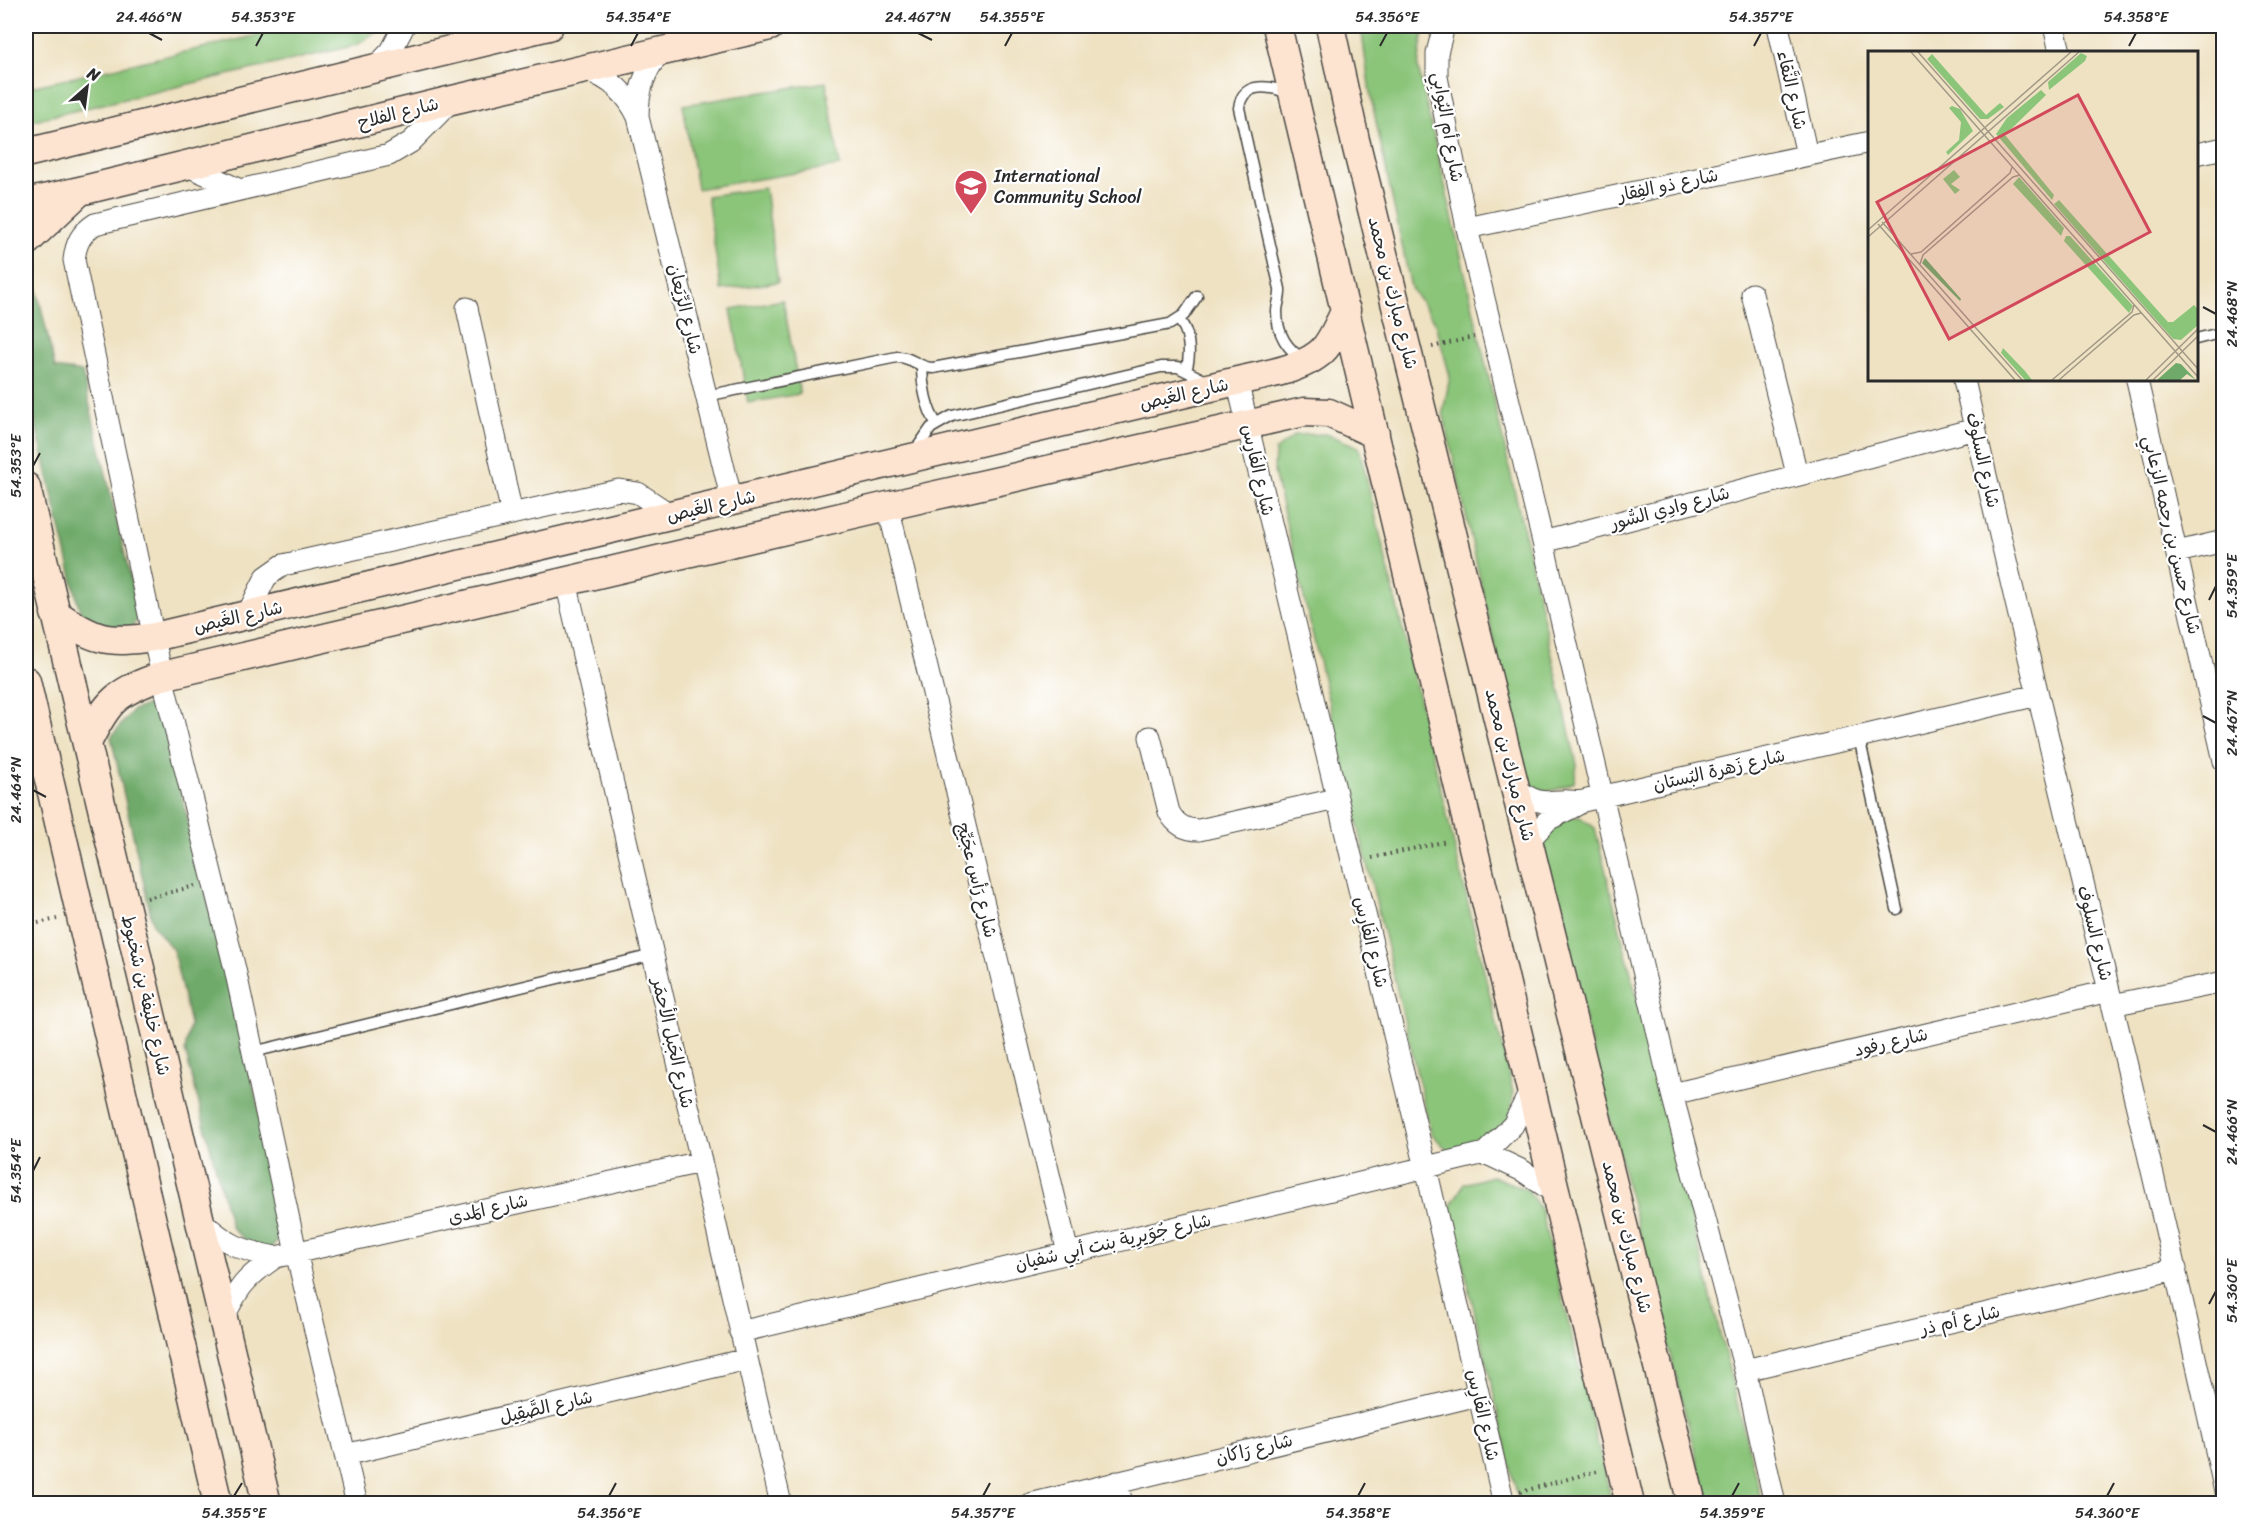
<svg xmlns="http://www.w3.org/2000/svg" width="2249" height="1529" font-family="Sriracha,'Playpen Sans Arabic',sans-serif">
<rect width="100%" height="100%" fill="#fff"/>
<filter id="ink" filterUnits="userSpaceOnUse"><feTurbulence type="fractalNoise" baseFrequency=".0167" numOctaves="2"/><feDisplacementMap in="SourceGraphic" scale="12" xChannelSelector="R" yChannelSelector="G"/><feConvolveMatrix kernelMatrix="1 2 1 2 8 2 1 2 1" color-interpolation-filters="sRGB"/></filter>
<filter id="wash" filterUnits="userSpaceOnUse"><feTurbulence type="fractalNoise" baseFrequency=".008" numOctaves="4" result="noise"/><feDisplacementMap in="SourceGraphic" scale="24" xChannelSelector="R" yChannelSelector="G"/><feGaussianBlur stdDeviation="1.35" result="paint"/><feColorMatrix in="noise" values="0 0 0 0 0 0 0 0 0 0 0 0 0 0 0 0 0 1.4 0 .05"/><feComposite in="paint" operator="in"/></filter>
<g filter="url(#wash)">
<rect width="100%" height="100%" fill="#efe2c3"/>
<path fill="#8bc57a" stroke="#5b7852" stroke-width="1.5" d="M 298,26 L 383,26 L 375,34 L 357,45 L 26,122 L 26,88 Z
M 1361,26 L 1424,26 L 1418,67 L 1577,765 L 1574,782 C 1555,792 1543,795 1525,782 L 1443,412 L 1450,376 L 1435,322 L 1411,288 L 1370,93 Z
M 826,82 L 840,166 L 697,189 L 683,105 Z
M 765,188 L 778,282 L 721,290 L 707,196 Z
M 783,300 L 800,394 L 748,403 L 731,309 Z
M 1326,434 L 1359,447 L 1513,1092 L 1511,1125 L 1478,1147 L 1449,1152 L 1431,1133 L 1274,472 L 1275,451 L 1295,435 Z
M 1580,817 L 1595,828 L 1762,1503 L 1708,1503 L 1539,840 L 1561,818 Z
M 1492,1176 L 1528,1190 L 1541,1210 L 1612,1503 L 1519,1503 L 1450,1207 L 1464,1184 Z"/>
<path fill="#70aa6a" stroke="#4e6a4a" stroke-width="1.5" d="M 26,273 L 34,276 L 55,368 L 82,372 L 139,615 L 129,633 L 81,616 L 26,384 Z
M 151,704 L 160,709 L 244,1045 L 287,1234 L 268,1250 L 248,1243 L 231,1227 L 185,1050 L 190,1024 L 173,950 L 153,925 L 111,737 L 133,710 Z"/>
</g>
<g filter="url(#ink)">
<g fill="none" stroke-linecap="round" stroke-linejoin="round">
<g stroke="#484642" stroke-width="13">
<path id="lane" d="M 1290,94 C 1272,86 1242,80 1239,108 L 1280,289 C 1281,297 1277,304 1277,312 C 1277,333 1287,350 1305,360
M 1178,320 C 1190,329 1191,356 1186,370
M 2196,339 L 2224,332
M 922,366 C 922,384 926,409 937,424
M 706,396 L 897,357 C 911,356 919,368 933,368 L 1170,324 L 1184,315 L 1197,296
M 915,451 L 931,428 L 952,416 L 1161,367 L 1178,367 L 1208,382
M 1859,737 L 1897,909
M 253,1052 L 653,955"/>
</g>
<g stroke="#484642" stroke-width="23">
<path id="street" d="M 460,26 L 493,39
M 1444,26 L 1437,53 L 1437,77 L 1467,228 L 1543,542 L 1672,1094 L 1745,1370 L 1775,1504
M 1778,26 L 1807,155
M 2054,26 L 2060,52
M 660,52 C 644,72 638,91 638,117 L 732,501
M 375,68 L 391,51 L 404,26
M 586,70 C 610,78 627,93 638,117
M 2196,154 L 2224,148
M 186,165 L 240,190
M 1467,228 L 1870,142
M 1752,294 L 1797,474
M 467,308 L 512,514
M 1964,380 C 2048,749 2143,1116 2224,1487
M 2137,380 L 2224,761
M 1237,381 L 1426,1168 L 1504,1504
M 888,506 L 1068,1253
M 1543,542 L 1975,429
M 2177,552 L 2224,541
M 566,582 L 781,1504
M 247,615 L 266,577 L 283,565 L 619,490 L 638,493 L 671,515
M 1150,737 L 1169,812 C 1176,825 1185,830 1199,830 L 1336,799
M 1516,788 C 1544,812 1551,796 1579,802 L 2038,695
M 1529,840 L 1548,820 L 1577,805
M 2112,1005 L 2224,982
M 1672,1094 L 2109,991
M 1485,1153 L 1523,1171 L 1556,1194
M 200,1220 C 228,1245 239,1250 276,1257
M 223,1319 C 239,1286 246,1277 276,1257 L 701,1162
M 740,1332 L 1485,1153 L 1513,1125 L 1531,1090
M 1745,1370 L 2176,1269
M 345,1455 L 747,1359
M 1117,1482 L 1122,1504
M 357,1504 L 296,1252 L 235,969 L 162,676 L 74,260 C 76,243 81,233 95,224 L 389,155 L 411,142 L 452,100
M 1030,1504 L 1478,1395"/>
</g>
<g stroke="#484642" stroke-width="31">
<path id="secondary" d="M 1277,26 L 1630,1504
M 1330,26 L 1355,140 L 1692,1504
M 26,153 L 549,26
M 26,203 L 80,191 L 452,100 L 770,26
M 26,242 L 80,191
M 26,487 L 267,1504
M 55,613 C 94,640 106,644 154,637 L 1237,381 C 1263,375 1307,369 1325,348 C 1334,337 1339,323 1346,310
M 26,681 L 218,1504
M 87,743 C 108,700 116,692 162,676 L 888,506 L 1304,412 L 1329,413 L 1375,434"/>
</g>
<path stroke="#484642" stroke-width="4" stroke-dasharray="1.5 4.5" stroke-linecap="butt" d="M 1432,347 L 1474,337
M 1372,858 L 1447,841
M 147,898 L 195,886
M 38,923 L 57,919
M 1520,1492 L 1597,1471"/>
<use href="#lane" stroke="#fff" stroke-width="10"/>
<use href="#street" stroke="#fff" stroke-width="21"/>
<use href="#secondary" stroke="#fde4d1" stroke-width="28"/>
</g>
</g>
<path fill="none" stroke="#2b2b2b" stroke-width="2" d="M 149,33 L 162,40M 918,33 L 932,40M 256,46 L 263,33M 631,46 L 638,33M 1005,46 L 1012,33M 1380,46 L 1387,33M 1754,46 L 1761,33M 2129,46 L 2136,33M 2203,307 L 2216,314M 33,466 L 40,453M 2209,600 L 2216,586M 2203,716 L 2216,723M 33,790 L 46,797M 2203,1125 L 2216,1132M 33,1171 L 40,1157M 2209,1304 L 2216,1291M 234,1496 L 242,1483M 609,1496 L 616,1483M 983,1496 L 990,1483M 1358,1496 L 1365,1483M 1732,1496 L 1739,1483M 2107,1496 L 2114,1483"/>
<defs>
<g id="school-pin" transform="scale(1.725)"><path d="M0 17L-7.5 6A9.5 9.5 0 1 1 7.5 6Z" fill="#d1495b" stroke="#fff"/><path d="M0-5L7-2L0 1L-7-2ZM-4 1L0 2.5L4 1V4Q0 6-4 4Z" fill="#fff"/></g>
</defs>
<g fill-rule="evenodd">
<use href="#school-pin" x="971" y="186"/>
</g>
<g text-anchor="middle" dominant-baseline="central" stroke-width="4.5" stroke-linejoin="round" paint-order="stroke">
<g font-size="18" fill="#2b2b2b" stroke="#fff">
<text transform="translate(1792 90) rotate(77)">شارع النَّقاء</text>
<text transform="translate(398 113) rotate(-14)">شارع الفلاح</text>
<text transform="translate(1448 127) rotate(80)">شارع أم اليُوابِي</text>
<text transform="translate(1668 185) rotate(-12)">شارع ذو الفِقار</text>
<text transform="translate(1393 293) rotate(76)">شارع مبارك بن محمد</text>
<text transform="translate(685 309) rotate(76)">شارع الرِّيَعان</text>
<text transform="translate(1184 394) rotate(-13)">شارع الغَيص</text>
<text transform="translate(1983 460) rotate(77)">شارع السلوف</text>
<text transform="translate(1258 470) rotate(77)">شارع الفَارِس</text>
<text transform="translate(711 506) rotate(-13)">شارع الغَيص</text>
<text transform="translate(1670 508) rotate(-15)">شارع وادِي السُّور</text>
<text transform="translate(2172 535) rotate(77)">شارع حسن بن رحمه الزعابي</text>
<text transform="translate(238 617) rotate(-13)">شارع الغَيص</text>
<text transform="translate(1510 765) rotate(76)">شارع مبارك بن محمد</text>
<text transform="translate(1719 770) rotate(-13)">شارع زَهرة البُستان</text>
<text transform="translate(977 880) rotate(76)">شارع رَأس عجَيِّج</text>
<text transform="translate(2095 933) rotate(76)">شارع السلوف</text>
<text transform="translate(1371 942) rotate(76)">شارع الفَارِس</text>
<text transform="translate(146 995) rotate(77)">شارع خليفة بن شخبوط</text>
<text transform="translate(1891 1042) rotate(-13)">شارع رفود</text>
<text transform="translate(673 1043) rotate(77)">شارع الجَبل الأحمَر</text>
<text transform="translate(488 1209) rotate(-13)">شارع المَدى</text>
<text transform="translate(1627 1237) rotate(76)">شارع مبارك بن محمد</text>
<text transform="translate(1113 1242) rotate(-13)">شارع جُوَيرِية بنت أبي سُفيان</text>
<text transform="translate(1960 1320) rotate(-13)">شارع أم ذر</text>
<text transform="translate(546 1407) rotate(-13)">شارع الصَّقِيل</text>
<text transform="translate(1483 1415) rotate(77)">شارع الفَارِس</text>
<text transform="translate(1254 1449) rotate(-14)">شارع رَاكان</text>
</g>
<g font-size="18" fill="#2b2b2b" stroke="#fff" text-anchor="start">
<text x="994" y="176">International<tspan x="994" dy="21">Community School</tspan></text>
</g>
</g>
<g transform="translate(1868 51)">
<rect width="330" height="330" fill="#efe2c3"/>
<path d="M 213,2 L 219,5 L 217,10 L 181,39 L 180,31 ZM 64,3 L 118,64 L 132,52 L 136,56 L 120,68 L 112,68 L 59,8 ZM 173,39 L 178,44 L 137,84 L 186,144 L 184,149 L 128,83 L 139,67 ZM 84,55 L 92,58 L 105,80 L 80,104 L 78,101 L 91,89 L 93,71 L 81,57 ZM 86,119 L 92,126 L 83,133 L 92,139 L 87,143 L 75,128 ZM 151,126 L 196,177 L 193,185 L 145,133 ZM 191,149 L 300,271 L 305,271 L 326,254 L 330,258 L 330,274 L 313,289 L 305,288 L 186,153 ZM 198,185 L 202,185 L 265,255 L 261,262 L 196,190 ZM 135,297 L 157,320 L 164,329 L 157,329 L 133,302 Z" fill="#8bc57a"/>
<path d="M 57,207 L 93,248 L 92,250 L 54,212 ZM 308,312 L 313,313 L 328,329 L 319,323 L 312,329 L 289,329 Z" fill="#70aa6a"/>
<path fill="none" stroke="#a19986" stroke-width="1.5" d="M 43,1 L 330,326M 50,1 L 330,318M 14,171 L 154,329M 10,173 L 147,329M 0,179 L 203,1M 0,186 L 211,1M 43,203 L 53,201 L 142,122 L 144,116M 52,213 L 55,204 L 145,126 L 152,124M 184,329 L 264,261 L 266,254M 191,329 L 266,264 L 273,262M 278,329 L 330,278M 285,329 L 330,285"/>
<path fill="#d1495b" fill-opacity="0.15" stroke="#d1495b" stroke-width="3" d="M 210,44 L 282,181 L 81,288 L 9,151 Z"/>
<rect width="330" height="330" fill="none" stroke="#2b2b2b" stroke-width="3"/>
</g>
<rect width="2249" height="1529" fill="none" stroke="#fff" stroke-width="66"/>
<g transform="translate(87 87) rotate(28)" stroke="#ffffff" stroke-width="4.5" paint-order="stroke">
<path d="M0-4.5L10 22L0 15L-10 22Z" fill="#2b2b2b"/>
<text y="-9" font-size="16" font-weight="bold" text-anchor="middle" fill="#2b2b2b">N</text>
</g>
<rect x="33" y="33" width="2183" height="1463" fill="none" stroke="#2b2b2b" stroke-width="2"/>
<g font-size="15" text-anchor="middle" fill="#2b2b2b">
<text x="149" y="22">24.466°N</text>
<text x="263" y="22">54.353°E</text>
<text x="638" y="22">54.354°E</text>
<text x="918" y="22">24.467°N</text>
<text x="1012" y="22">54.355°E</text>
<text x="1387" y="22">54.356°E</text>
<text x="1761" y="22">54.357°E</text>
<text x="2136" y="22">54.358°E</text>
<text transform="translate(2232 314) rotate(-90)" y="5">24.468°N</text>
<text transform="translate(16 466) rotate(-90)" y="5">54.353°E</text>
<text transform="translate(2232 586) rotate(-90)" y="5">54.359°E</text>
<text transform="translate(2232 723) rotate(-90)" y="5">24.467°N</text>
<text transform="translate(16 790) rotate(-90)" y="5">24.464°N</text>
<text transform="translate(2232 1132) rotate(-90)" y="5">24.466°N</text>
<text transform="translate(16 1171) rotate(-90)" y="5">54.354°E</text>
<text transform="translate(2232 1291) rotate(-90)" y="5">54.360°E</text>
<text x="234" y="1518">54.355°E</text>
<text x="609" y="1518">54.356°E</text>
<text x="983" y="1518">54.357°E</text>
<text x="1358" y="1518">54.358°E</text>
<text x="1732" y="1518">54.359°E</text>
<text x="2107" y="1518">54.360°E</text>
</g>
</svg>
